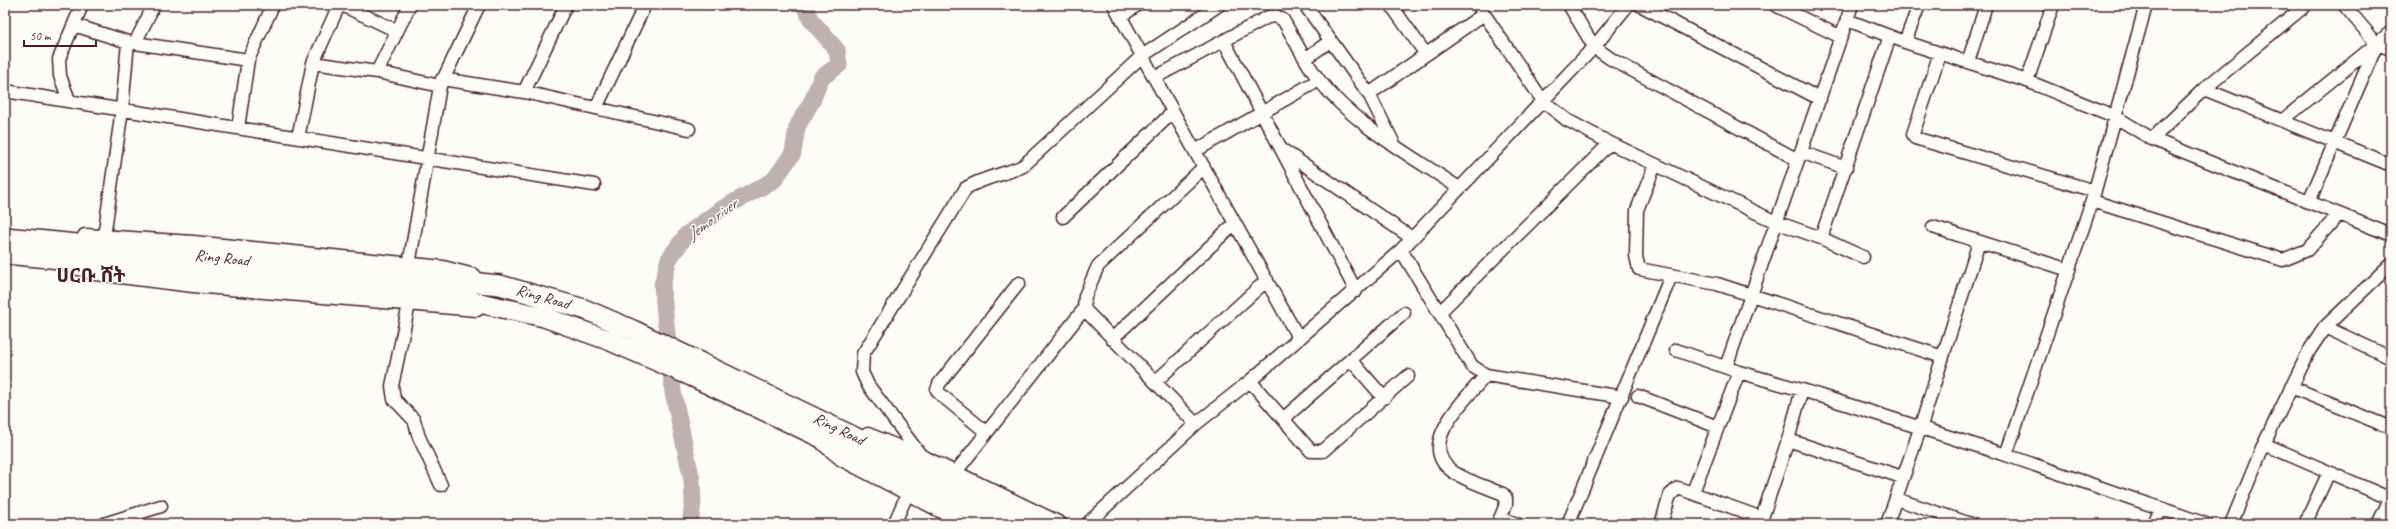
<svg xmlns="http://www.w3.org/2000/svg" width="2396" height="529" font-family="Caveat,'Noto Sans Ethiopic',sans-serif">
<rect width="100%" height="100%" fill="#fdfcf7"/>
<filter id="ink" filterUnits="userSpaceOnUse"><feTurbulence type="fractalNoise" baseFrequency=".025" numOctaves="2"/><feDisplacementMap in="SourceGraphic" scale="8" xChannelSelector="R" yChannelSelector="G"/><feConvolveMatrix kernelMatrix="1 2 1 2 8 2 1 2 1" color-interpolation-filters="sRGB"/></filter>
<g filter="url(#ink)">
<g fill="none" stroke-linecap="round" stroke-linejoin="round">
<path stroke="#c0b1b1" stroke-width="17" d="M 690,524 L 693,503 L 692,480 L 673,392 L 662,285 L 669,259 L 687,234 L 720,210 L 774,180 L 793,153 L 797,127 L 812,101 L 821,78 L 839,65 L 837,50 L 811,20 L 804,5"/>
<g stroke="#4a1f2b" stroke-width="15">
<path id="minor" d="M 342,5 L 397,31
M 1114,5 L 1299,339
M 1305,5 L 1369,94 L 1394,144
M 1391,5 L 1425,53
M 1478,5 L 1543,101 L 1567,120 L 1610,143 L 1776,222 L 1821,238 L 1863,257
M 1569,5 L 1594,47 L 1611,59 L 1798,160
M 1640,5 L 1820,99
M 1775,5 L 1841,37
M 2344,5 L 2377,44 L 2391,49
M 1120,17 L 1137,5
M 1847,20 L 1905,42 L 2027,81 L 2114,116 L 2152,139 L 2391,235
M 74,25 L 128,42 L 248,60
M 1224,41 L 1356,291
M 1905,42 L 1919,5
M 135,43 L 154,5
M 1940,53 L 1913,134 L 1915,138 L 2095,191
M 1305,59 L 1330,41
M 1968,62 L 1986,5
M 313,63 L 377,72 L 440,86
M 377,72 L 410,5
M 1154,78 L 1268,17 L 1276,16 L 1283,20 C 1295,40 1305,62 1319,80 C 1355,126 1412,156 1459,188
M 442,79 L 524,92 L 689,129
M 2027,81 L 2053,5
M 2204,89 L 2391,165
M 5,91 L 594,185
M 524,92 L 566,5
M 1369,94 L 1484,14
M 69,100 L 60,76 L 59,59 L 82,5
M 596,108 L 645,5
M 2283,120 L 2391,32
M 238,128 L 248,60 L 273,5
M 298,138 L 313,63 L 339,5
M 2152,139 L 2204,89 L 2306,5
M 1195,151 L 1319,80
M 1284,151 L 1412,238
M 1801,152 L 1846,168
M 1655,165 L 1637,210 L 1636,256 L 1639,269 L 1717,284 L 1943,357
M 2092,201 L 2283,260 L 2307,250 L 2339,214
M 2309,202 L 2377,44
M 1063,217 L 1173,112
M 1933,227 L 2069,270
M 104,237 L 122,109 L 128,42
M 1821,238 L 1890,36
M 1401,250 L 1472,366 L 1486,375 L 1622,397
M 409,265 L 440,86 L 479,5
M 409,304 L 392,386 L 394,399 L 414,420 L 419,437 L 441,485
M 1084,309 L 1196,424
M 1439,313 L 1610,143
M 2325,327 L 2391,358
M 1112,339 L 1235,223
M 1676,350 L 1739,372 L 1802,390 L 2006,455 L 2206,524
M 1351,360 L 1384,398
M 1726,367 L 1852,5
M 1486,375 C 1467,398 1415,444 1452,471 C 1466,481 1487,487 1503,494 L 1506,498 L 1506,504 L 1498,524
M 1250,381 L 1311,451 L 1323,451 L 1408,376
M 1155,382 L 1267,280
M 2291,387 L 2391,428
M 1638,396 L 1718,427
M 1283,419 L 1404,313
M 986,432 L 940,394 L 937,390 L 939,384 L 1019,283
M 1788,440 L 1902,477
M 2264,444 L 2391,499
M 2006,455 L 2092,201 L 2146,5
M 922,457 L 868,385 L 862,372 L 863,354 L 966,188 C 984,177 1004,175 1023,166 L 1142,56 L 1219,5
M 955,473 L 1084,309 L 1085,296 L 1098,266 L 1204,167
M 1693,492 L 1739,372
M 1896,499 L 1971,524
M 1500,518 L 1517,524
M 104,524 L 161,506
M 894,524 L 907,495
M 1087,524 L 1196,424 L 1250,381 L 1401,250 L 1594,47 L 1628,5
M 1568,524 L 1671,276
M 1661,524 L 1670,495 L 1678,488 L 1762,518
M 1760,524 L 1788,440 L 1802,390
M 1887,524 L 1920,429 L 1979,242
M 2154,524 L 2161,509
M 2231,524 L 2264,444 L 2309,351 L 2325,327 L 2391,264
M 2305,524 L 2329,472
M 2378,524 L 2390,499"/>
</g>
<g stroke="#4a1f2b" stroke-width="17">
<path id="tertiary" d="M 85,236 L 193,243 L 443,268 L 474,276
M 68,265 L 96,273 L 193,285 L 477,309
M 868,435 L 922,457 L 1060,524
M 824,444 L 842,459 L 967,524"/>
</g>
<g stroke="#4a1f2b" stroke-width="22">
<path id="trunk" d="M 5,237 L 500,285 L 584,309 L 633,330 L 1035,524
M 5,254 L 434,293 L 544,317 L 608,340 L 691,376 L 1003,524"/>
</g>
<use href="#minor" stroke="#fdfcf7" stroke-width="12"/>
<use href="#tertiary" stroke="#fdfcf7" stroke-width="14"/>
<use href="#trunk" stroke="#fdfcf7" stroke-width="19"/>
</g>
</g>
<g text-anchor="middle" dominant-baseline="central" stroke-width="3" stroke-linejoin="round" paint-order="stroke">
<g font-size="16" fill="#4a1f2b" stroke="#fdfcf7">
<text transform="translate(222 258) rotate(6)">Ring Road</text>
<text transform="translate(543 297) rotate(16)">Ring Road</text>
<text transform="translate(839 429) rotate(26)">Ring Road</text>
</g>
<g font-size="17" font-style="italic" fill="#73525a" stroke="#fdfcf7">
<text transform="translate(712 219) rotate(-36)">Jemo river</text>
</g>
<g font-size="20" font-weight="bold" fill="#4a1f2b" stroke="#fdfcf7">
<text x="91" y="275">ሀርቡ ሸት</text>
</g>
</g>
<rect width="2396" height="529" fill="none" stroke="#fdfcf7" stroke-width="20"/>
<rect x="10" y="10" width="2376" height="509" fill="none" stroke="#4a1f2b" stroke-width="1.5" filter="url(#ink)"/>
<path d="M24 40v6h72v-6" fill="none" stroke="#4a1f2b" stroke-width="2"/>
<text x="30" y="40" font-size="12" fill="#4a1f2b" stroke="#fdfcf7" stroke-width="3" paint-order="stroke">50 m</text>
</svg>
